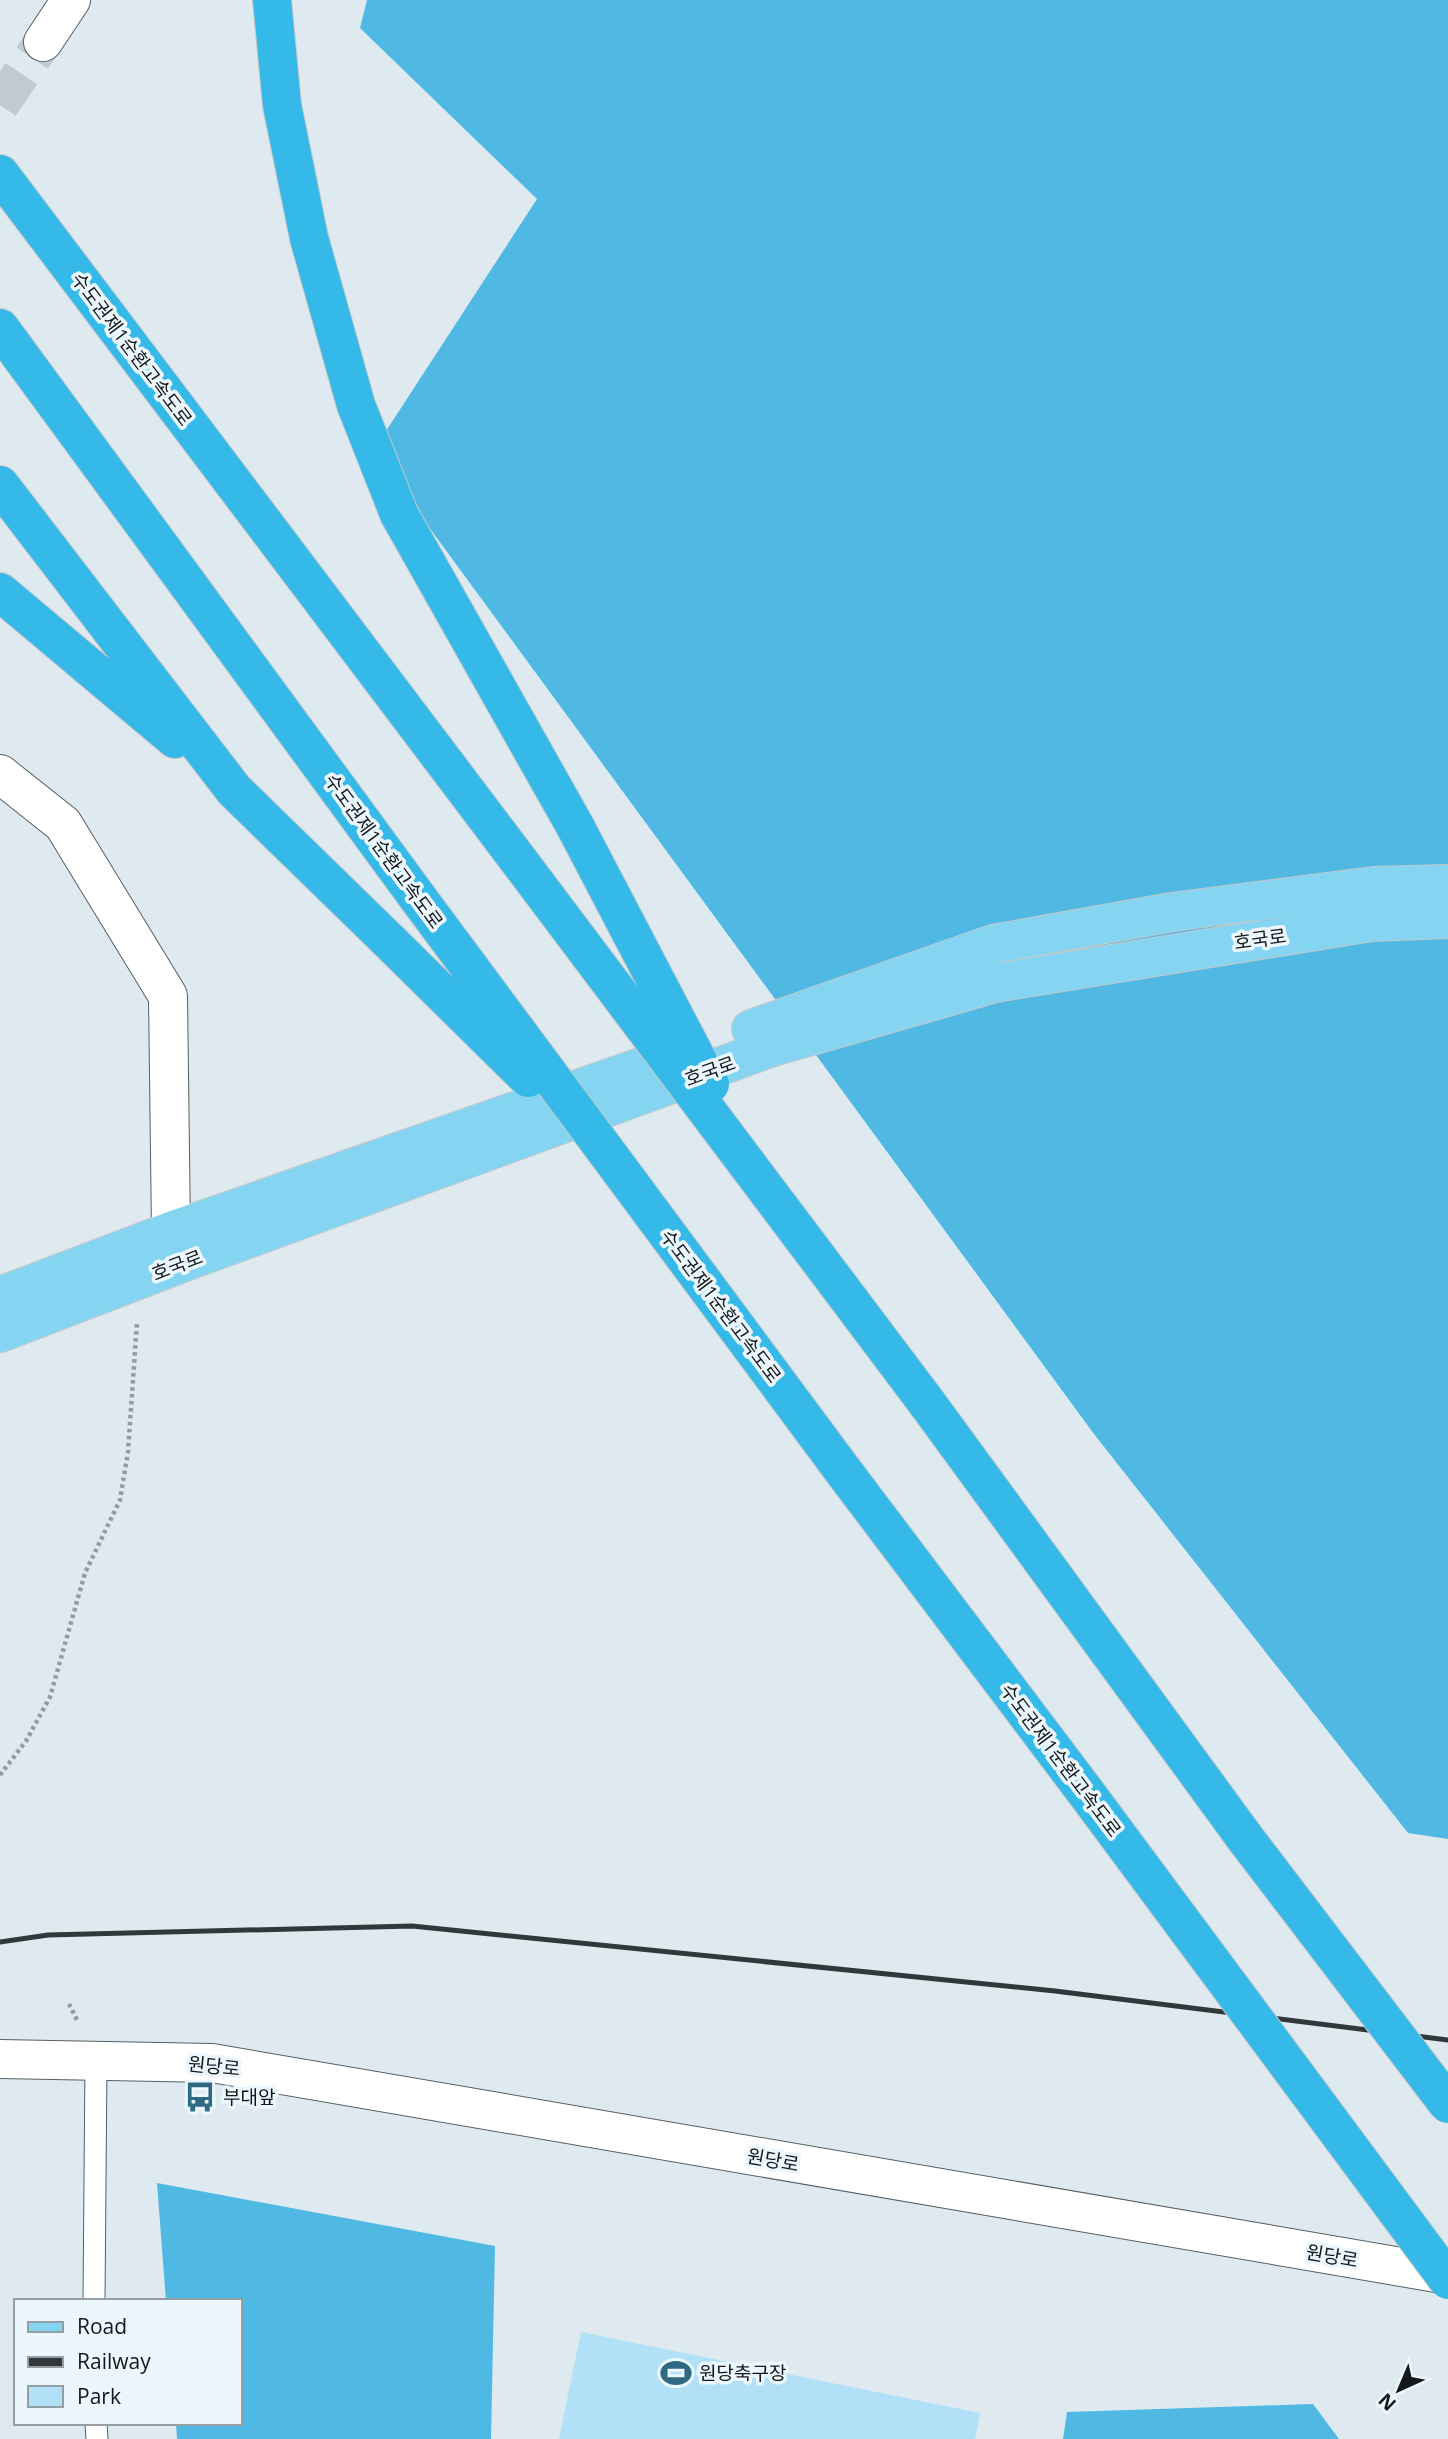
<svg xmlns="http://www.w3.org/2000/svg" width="1448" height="2439" font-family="'Open Sans','Noto Sans KR',sans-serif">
<rect width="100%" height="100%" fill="#deeaf0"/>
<path fill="#b2e1f7" d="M 581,2332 L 980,2413 L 975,2439 L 559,2439 Z"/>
<path fill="#4fb9e4" d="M 367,0 L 1448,0 L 1448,1839 L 1408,1833 L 1094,1434 L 373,451 L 537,199 L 360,28 Z
M 157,2183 L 495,2246 L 491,2439 L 177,2439 L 176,2423 L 240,2423 L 240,2301 L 166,2301 Z
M 1313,2404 L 1339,2439 L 1063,2439 L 1067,2412 Z"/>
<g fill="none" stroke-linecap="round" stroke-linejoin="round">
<path stroke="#c0cad0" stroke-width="38" stroke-dasharray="38 19" stroke-linecap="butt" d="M 0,105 L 43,42"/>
<g stroke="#555f65" stroke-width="23">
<path id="lane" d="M 94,2301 L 96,2061
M 96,2423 L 97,2439"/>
</g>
<g stroke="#555f65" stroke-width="40">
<path id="street" d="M 43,42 L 71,0
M 0,774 L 63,824 L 168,996 L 171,1231 L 154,1257"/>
</g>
<g stroke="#555f65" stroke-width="40">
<path id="secondary" d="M 0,2059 L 212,2063 L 1448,2275"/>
</g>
<g stroke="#c7c8c8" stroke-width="40">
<path id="primary" d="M 751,1029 L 993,944 L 1172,912 L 1374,886 L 1448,884
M 0,1296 L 171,1231 L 678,1054
M 0,1333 L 185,1262 L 773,1047 L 995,983 L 1371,922 L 1448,919"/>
</g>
<g stroke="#c7c8c8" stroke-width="40">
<path id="highway" d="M 272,0 L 282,105 L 309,238 L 356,405 L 399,514 L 575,826
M 0,174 L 510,849
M 0,328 L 418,898
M 0,485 L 234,790 L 388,940
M 0,592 L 175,739
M 927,1403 L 1245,1838
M 844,1472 L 1087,1794"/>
</g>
<path stroke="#929ba0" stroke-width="4.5" stroke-dasharray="3.5 3.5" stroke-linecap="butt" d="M 0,1775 L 26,1741 L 50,1697 L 85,1573 L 120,1500 L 128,1452 L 137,1322
M 69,2004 L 78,2022"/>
<use href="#lane" stroke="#fff" stroke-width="21"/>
<use href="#street" stroke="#fff" stroke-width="38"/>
<use href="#secondary" stroke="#fff" stroke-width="38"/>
<use href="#primary" stroke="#85d5f2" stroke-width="38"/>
<use href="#highway" stroke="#34b9e9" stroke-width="38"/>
<path stroke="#32373a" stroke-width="5" d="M 0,1942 L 48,1935 L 412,1926 L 1055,1991 L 1448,2040"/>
<g stroke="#c7c8c8" stroke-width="40" stroke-linecap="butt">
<path id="highway-bridge" d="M 575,826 L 710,1084
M 510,849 L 927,1403
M 418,898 L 844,1472
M 388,940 L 528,1078
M 1087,1794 L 1448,2280
M 1245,1838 L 1448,2104"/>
</g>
<use href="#highway-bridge" stroke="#34b9e9" stroke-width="38"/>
</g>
<defs>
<g id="bus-bare" transform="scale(2.415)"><path d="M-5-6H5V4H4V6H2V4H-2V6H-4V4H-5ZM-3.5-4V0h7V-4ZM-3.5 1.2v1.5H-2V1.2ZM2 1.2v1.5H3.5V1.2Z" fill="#2f6a82" stroke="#ebf7fd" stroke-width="2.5" paint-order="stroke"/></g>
<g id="stadium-bare" transform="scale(2.415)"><path d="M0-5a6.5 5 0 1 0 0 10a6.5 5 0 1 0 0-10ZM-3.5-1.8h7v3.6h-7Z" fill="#2f6a82" stroke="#ebf7fd" stroke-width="2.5" paint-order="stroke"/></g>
</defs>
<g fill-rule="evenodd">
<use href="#bus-bare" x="200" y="2097"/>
<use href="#stadium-bare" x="676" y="2373"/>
</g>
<g text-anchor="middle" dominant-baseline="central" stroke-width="7" stroke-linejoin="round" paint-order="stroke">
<g font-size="19" fill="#14181a" stroke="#ebf7fd">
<text transform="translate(132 349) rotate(53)">수도권제1순환고속도로</text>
<text transform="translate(384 851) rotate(54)">수도권제1순환고속도로</text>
<text transform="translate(1260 939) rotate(-8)">호국로</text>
<text transform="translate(710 1071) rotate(-20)">호국로</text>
<text transform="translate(177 1265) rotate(-21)">호국로</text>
<text transform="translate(721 1306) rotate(53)">수도권제1순환고속도로</text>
<text transform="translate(1061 1760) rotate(53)">수도권제1순환고속도로</text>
<text transform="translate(214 2066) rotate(6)">원당로</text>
<text transform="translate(773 2160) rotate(10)">원당로</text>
<text transform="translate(1332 2256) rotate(10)">원당로</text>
</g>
<g font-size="19" fill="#14181a" stroke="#ebf7fd" text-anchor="start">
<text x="223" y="2097">부대앞</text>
<text x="699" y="2373">원당축구장</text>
</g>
</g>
<rect x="14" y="2299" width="228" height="126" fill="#ebf7fd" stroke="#959ea2" stroke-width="2"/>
<rect x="28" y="2322" width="35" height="10" fill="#85d5f2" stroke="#959ea2" stroke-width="2"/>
<text x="77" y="2334" font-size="21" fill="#14181a">Road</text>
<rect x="28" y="2357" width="35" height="10" fill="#32373a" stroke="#959ea2" stroke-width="2"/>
<text x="77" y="2369" font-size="21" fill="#14181a">Railway</text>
<rect x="28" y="2386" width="35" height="21" fill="#b2e1f7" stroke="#959ea2" stroke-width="2"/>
<text x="77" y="2404" font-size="21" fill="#14181a">Park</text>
<g transform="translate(1399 2390) rotate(224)" stroke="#ebf7fd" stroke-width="5" paint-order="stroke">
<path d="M0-5L12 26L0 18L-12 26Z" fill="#14181a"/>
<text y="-10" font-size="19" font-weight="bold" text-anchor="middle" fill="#14181a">N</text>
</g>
</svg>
